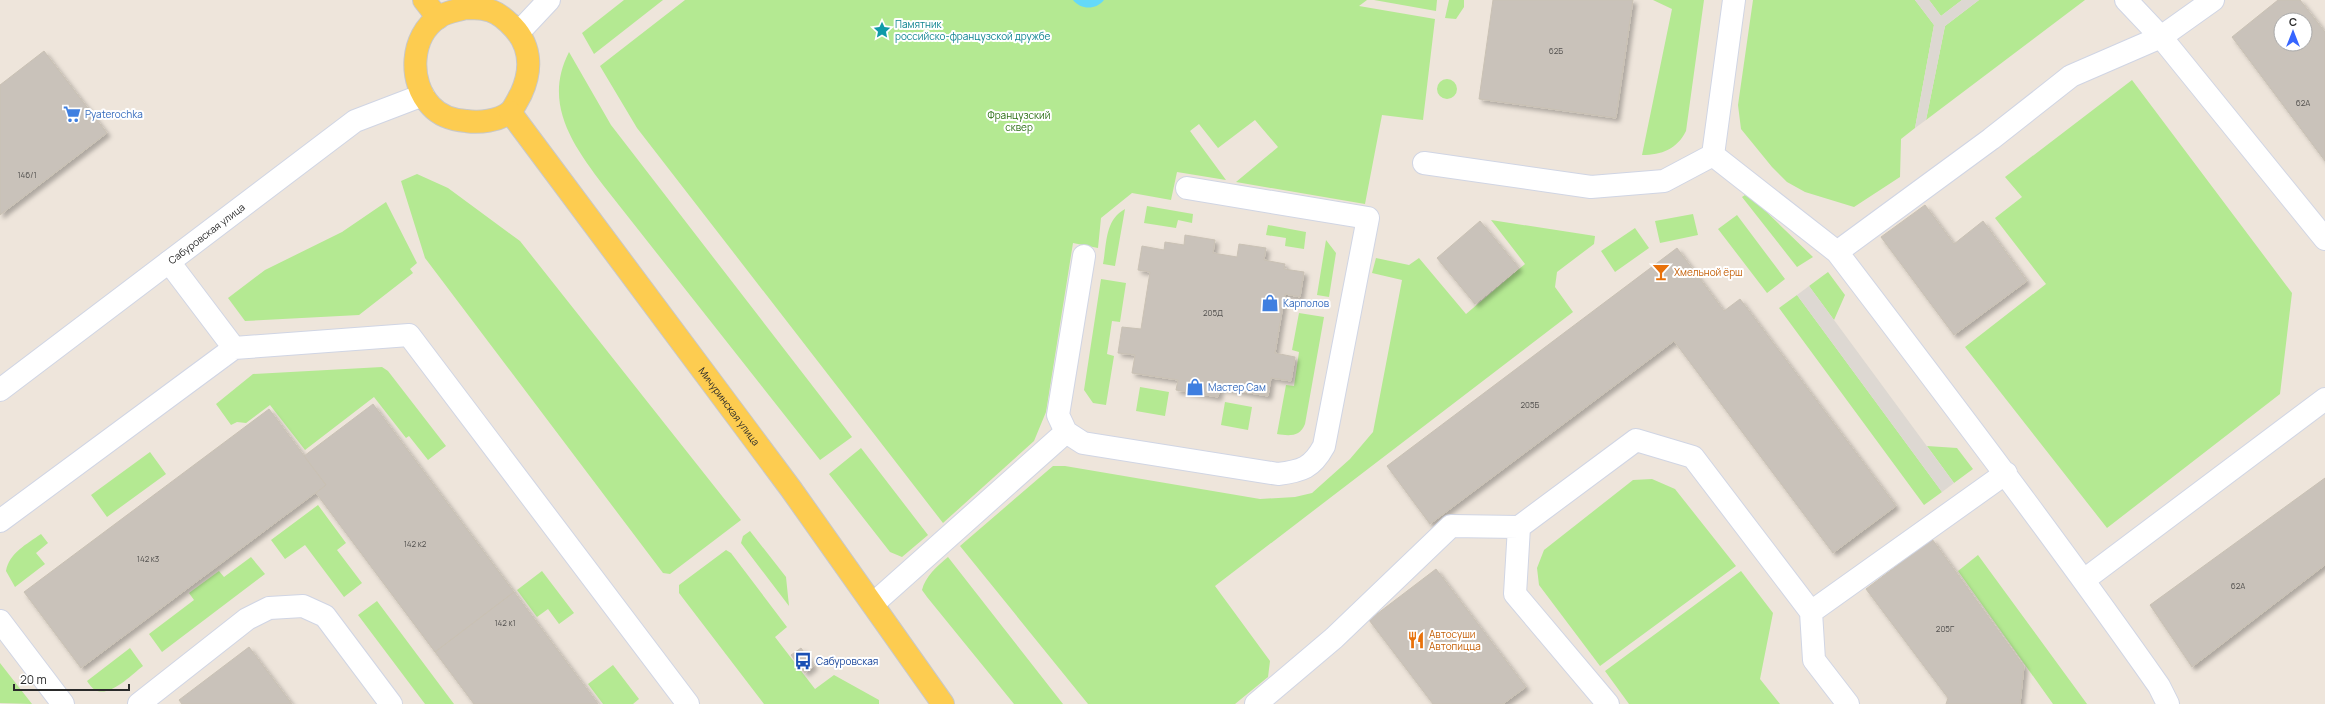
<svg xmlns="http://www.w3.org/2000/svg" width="2325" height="704" font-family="Manrope,sans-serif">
<defs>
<filter id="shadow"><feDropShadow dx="3.5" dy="3.5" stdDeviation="2" flood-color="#0004"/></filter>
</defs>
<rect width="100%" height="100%" fill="#eee5db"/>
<path fill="#b4e992" d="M 624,0 L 663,0 L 594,54 L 582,33 Z
M 685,0 L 1367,0 L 1359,6 L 1435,19 L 1423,120 L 1382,115 L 1365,204 L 1236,182 L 1278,147 L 1255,120 L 1218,148 L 1199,124 L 1190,131 L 1226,180 L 1177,172 L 1171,200 L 1132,193 L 1101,218 L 1098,248 L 1073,243 L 1046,412 L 1034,441 L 943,523 L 637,128 L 600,66 Z
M 1374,0 L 1437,0 L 1436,11 Z
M 1449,0 L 1464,0 L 1464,7 L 1456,19 L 1445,18 Z
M 1653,0 L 1704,0 L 1686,131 C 1677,149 1662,155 1642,155 L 1672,9 Z
M 1753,0 L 1915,0 L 1934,25 L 1915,128 L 1901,139 L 1900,177 L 1854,207 L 1805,192 L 1787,182 L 1772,167 L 1741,129 L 1738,105 Z
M 1929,0 L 1962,0 L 1941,16 Z
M 1979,0 L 2085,0 L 1926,120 L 1945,26 Z
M 569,52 L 611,125 L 852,437 L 820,460 L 603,185 C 572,144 543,103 569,52 Z
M1437 89a10 10 0 1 1 20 0a10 10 0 1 1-20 0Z
M 2132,80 L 2292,293 L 2280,394 L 2107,528 L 1965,347 L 2046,284 L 1995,218 L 2022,197 L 2005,177 Z
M 417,174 L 448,188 L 520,241 L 741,520 L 670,574 L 663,573 L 425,258 L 401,181 Z
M 1745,195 L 1753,199 L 1813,257 L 1797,267 L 1742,197 Z
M 386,202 L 417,263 L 410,269 L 413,273 L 359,315 L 245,321 L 228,298 L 265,270 L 342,232 Z
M 1147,206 L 1193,214 L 1192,223 L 1178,220 L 1176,228 L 1144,223 Z
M 1125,209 L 1115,266 L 1103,264 C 1107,242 1105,220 1125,209 Z
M 1693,214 L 1698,235 L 1660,243 L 1655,221 Z
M 1737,215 L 1785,279 L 1767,293 L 1718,229 Z
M 1491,220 L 1595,236 L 1594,244 L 1557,272 L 1555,287 L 1573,312 L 1215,586 L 1270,661 L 1268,677 L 1235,704 L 1088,704 L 960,546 L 1053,466 L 1065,466 L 1260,499 L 1295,497 L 1312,493 L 1350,459 L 1373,432 L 1402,280 L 1372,273 L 1376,258 L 1409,265 L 1419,258 L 1466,314 L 1525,264 Z
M 1268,225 L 1306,232 L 1304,249 L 1285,246 L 1286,238 L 1266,235 Z
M 1635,228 L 1649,248 L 1615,272 L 1601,251 Z
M 1326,240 L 1336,253 L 1329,297 L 1317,295 Z
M 1828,272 L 1845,295 L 1834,320 L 1809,286 Z
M 1101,279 L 1126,283 L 1120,322 L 1112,321 L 1107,354 L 1114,356 L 1106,405 L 1093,403 L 1084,390 Z
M 1797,295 L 1942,492 L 1924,505 L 1779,308 Z
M 1299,313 L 1324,317 L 1305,424 C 1300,437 1289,436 1277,434 L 1286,385 L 1294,386 L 1299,352 L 1292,350 Z
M 382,367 L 388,371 L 446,446 L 428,460 L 409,436 L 406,438 L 374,397 L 305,450 L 270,405 L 246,423 L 237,422 L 231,425 L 216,404 L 253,374 Z
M 1140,387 L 1169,392 L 1165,416 L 1136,411 Z
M 1225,402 L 1252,407 L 1248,430 L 1221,425 Z
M 1927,446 L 1957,448 L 1973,469 L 1954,483 Z
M 861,448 L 928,535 L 902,557 L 890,552 L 829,474 Z
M 150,452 L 166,474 L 107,517 L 91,495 Z
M 1652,479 L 1675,489 L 1736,566 L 1600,666 L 1539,585 L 1537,568 L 1544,550 L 1633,480 Z
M 318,505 L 346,543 L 337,550 L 362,583 L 344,597 L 305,545 L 285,559 L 271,540 Z
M 750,531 L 786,577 L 789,606 L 741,543 L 743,536 Z
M 41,534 L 48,543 L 36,553 L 45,564 L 15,587 L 6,571 C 9,553 27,544 41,534 Z
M 726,550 L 731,553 L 787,627 L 775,637 L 815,689 L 834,675 L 879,700 L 879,704 L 764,704 L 679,593 L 679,585 Z
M 1978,555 L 2087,704 L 2053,704 L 1958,571 Z
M 251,557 L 265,574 L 162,652 L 149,634 L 194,600 L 189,593 L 219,571 L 224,577 Z
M 948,557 L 1063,704 L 1014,704 L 927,597 L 922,590 C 925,577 937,566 948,557 Z
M 542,571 L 574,613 L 559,624 L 548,609 L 537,617 L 517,590 Z
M 1741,571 L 1773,613 L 1760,679 L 1780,704 L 1629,704 L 1605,671 Z
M 377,601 L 454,704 L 425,704 L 358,615 Z
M 130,648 L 143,666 C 132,674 110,698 95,690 C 92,688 89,684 87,681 Z
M 0,663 L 32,704 L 0,703 Z
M 613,665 L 639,699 L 633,704 L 603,704 L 588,684 Z"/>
<path fill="#ddd8d2" d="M 1915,0 L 1929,0 L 1941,16 L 1962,0 L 1979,0 L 1945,26 L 1926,120 L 1915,128 L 1934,25 Z
M 1809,286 L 1954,483 L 1942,492 L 1797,295 Z"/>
<path fill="#64d9f9" d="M 1073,0 L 1104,0 C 1096,10 1081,10 1073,0 Z"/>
<path fill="#c9c2ba" stroke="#c9c1b4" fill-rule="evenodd" filter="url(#shadow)" d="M 1493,0 L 1633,0 L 1616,118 L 1479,99 Z
M 2278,0 L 2300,0 L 2325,32 L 2325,161 L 2232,37 ZM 2281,20 L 2305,20 L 2305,44 L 2281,44 Z
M 44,51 L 107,133 L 0,215 L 0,85 Z
M 1925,205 L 1954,244 L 1983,221 L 2027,281 L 1954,335 L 1881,237 Z
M 1480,221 L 1519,268 L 1475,304 L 1437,258 Z
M 1185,235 L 1215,240 L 1213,253 L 1237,257 L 1239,244 L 1266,248 L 1264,260 L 1285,264 L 1284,269 L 1304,272 L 1300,297 L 1285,294 L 1275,353 L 1295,357 L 1291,381 L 1271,378 L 1268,396 L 1220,388 L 1218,397 L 1176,390 L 1178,380 L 1132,373 L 1135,355 L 1118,353 L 1122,327 L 1141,329 L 1150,272 L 1138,270 L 1142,246 L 1164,250 L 1165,242 L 1184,245 Z
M 1677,248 L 1724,311 L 1740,299 L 1896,506 L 1833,553 L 1674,341 L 1430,524 L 1387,466 Z
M 373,404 L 514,592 L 435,652 L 316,493 L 326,485 L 304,456 Z
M 269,409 L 326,485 L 81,668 L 24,592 Z
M 2325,478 L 2325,565 L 2192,667 L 2150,605 Z
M 1932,539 L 2024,666 L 2020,704 L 1946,704 L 1948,698 L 1866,589 Z
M 1436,569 L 1526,687 L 1503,704 L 1433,704 L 1369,620 Z
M 514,592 L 598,704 L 474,704 L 435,652 Z
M 249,647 L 292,704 L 182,704 L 179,700 Z
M 801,648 L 814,666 L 805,673 L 791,655 Z"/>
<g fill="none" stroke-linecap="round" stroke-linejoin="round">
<g stroke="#d0d5e4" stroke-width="24">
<path id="service" d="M 1734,0 L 1713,155 L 1837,252
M 2126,0 L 2161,37 L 2325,239
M 1424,163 L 1591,187 L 1664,181 L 1713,155
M 169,262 L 234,348
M 1066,432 L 1058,415 L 1084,256
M 0,521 L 234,348 L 409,335 L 688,704
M 2084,580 L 2325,399
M 873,604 L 1066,432 L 1083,443 L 1278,474 C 1302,471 1312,468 1324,446 L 1368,218 L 1187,188
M 1811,612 L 2006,473
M 0,621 L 63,704
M 139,704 L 247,619 L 269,608 L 303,606 L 325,616 L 391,704
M 1256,704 L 1334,638 L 1451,526 L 1519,527
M 1608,704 L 1515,594 L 1519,527 L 1636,440 L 1693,457 L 1811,612 L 1814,660 L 1848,704
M 2168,704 L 2159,686 C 2055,538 1946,395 1837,252 L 1991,139 L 2071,76 L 2161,37 L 2213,0"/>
</g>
<g stroke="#d0d5e4" stroke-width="24">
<g id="minor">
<path id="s1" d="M 0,390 L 355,121 L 423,95"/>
</g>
</g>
<g stroke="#d0d5e4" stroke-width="24">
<path id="secondary" d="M 519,32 L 549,0"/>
</g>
<g stroke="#c8c8c8" stroke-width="24">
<g id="primary">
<path d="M 424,0 L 438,18"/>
<path d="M 465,8 C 471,8 477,8 483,9 C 493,10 502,16 509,23 C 531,43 533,68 521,94 C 518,99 514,108 510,112 C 498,121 480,123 466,121 C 453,120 440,116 431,106 C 408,82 410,36 439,17 C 446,12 456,11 465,8 Z"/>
<path id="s2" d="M 510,112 L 791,489 L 943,704"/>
</g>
</g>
<use href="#service" stroke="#fff" stroke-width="22"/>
<use href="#minor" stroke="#fff" stroke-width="22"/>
<use href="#secondary" stroke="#fff" stroke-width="22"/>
<use href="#primary" stroke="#fdcc50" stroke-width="22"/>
</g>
<defs>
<g id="sight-bare" transform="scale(1.38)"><path d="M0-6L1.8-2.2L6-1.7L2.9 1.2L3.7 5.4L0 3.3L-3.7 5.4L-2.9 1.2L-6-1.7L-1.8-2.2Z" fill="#0f9aa8" stroke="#fff" stroke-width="2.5" paint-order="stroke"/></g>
<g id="supermarket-bare" transform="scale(1.38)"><path d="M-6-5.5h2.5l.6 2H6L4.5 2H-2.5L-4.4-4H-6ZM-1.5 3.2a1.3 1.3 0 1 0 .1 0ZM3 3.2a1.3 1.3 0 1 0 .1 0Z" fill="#3f7fe0" stroke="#fff" stroke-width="2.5" paint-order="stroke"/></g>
<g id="bar-bare" transform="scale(1.38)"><path d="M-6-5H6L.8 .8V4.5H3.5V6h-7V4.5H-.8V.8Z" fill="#e8710a" stroke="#fff" stroke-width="2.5" paint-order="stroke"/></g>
<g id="shop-bare" transform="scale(1.38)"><path d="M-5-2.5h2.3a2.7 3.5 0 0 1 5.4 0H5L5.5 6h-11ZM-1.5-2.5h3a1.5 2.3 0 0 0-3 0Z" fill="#3f7fe0" stroke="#fff" stroke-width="2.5" paint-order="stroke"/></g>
<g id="restaurant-bare" transform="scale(1.38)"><path d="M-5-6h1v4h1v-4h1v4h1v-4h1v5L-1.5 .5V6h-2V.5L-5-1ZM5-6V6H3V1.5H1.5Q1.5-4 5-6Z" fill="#e8710a" stroke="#fff" stroke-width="2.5" paint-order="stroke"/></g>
<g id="bus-bare" transform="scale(1.38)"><path d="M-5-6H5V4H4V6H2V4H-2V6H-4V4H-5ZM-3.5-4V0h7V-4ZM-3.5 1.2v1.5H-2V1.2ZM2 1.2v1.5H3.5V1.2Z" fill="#1a4fb4" stroke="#fff" stroke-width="2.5" paint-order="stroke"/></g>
</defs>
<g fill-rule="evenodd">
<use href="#sight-bare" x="882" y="30"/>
<use href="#supermarket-bare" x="72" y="114"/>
<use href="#bar-bare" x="1661" y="272"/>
<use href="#shop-bare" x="1270" y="303"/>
<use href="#shop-bare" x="1195" y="387"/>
<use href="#restaurant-bare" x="1416" y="640"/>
<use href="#bus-bare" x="803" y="661"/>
</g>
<g text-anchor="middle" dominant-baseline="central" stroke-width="4" stroke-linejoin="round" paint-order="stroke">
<g font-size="8" fill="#52504e">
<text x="1556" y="50">62Б</text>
<text x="2303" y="102">62А</text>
<text x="27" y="174">146/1</text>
<text x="1213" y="312">205Д</text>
<text x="1530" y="404">205Б</text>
<text x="415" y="543">142 к2</text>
<text x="148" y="558">142 к3</text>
<text x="2238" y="585">62А</text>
<text x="505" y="622">142 к1</text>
<text x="1945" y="628">205Г</text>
</g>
<g font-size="10" fill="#0d838f" stroke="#fff" text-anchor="start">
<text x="895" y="24">Памятник<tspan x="895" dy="12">российско-французской дружбе</tspan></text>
</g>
<g font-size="10" fill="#366cbe" stroke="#fff" text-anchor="start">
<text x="85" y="114">Pyaterochka</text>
<text x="1283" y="303">Карполов</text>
<text x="1208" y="387">Мастер Сам</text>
</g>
<g font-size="10" fill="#2a6e13" stroke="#fff">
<text x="1019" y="115">Французский<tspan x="1019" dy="12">сквер</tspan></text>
</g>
<g font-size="10" fill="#2a2a2a" stroke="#fff">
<text stroke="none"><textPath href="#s1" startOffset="259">Сабуровская улица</textPath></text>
<text stroke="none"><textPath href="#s2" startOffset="367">Мичуринская улица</textPath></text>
</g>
<g font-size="10" fill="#c56008" stroke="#fff" text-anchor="start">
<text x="1674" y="272">Хмельной ёрш</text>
<text x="1429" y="634">Автосуши<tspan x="1429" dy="12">Автопицца</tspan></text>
</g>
<g font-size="10" fill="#164399" stroke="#fff" text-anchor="start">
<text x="816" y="661">Сабуровская</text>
</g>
</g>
<g transform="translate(2293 32)"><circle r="19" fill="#ffffff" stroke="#aaaaaa"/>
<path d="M0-3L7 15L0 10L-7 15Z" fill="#3665ff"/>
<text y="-6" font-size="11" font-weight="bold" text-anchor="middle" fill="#2a2a2a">С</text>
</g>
<path d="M14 684v6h115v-6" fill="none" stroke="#2a2a2a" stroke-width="2"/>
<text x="20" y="684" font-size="12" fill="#2a2a2a" stroke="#ffffff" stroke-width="3" paint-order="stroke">20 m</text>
</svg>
